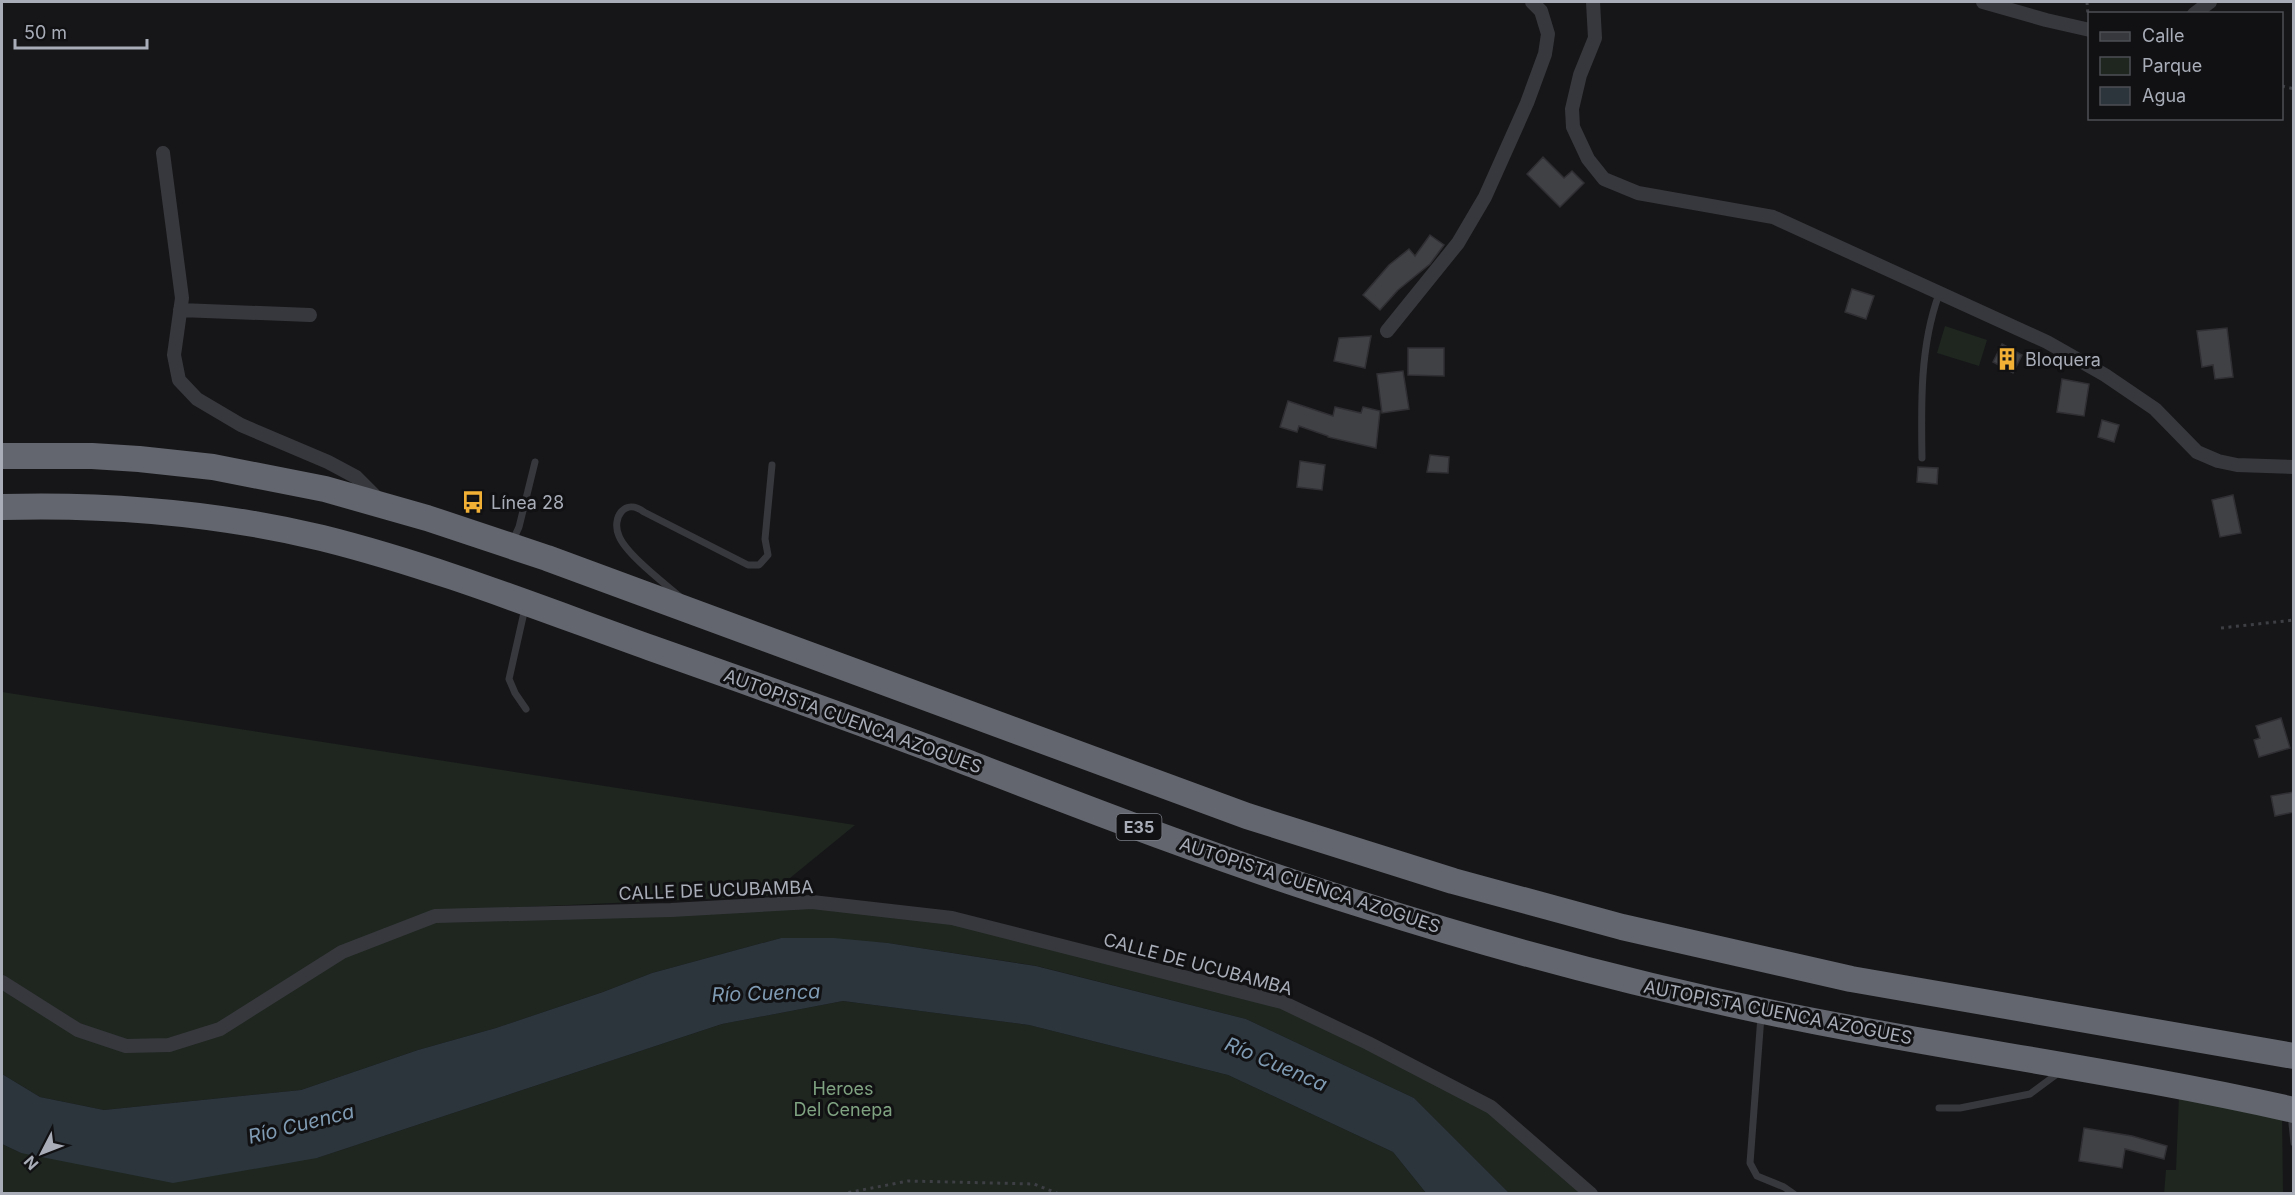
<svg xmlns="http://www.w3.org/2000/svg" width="2295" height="1195" font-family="Inter,sans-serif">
<rect width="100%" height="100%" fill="#161618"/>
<path fill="#1e261f" d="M 1945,326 L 1987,340 L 1979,366 L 1937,353 Z
M 2,692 L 855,825 L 768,896 L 435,911 L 218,1024 L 165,1039 L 128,1041 L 81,1024 L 2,974 Z
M 812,902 L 952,918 L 1282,1002 L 1491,1107 L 1591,1193 L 1509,1193 L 1414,1098 L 1246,1019 L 1037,966 L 888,943 L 781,938 L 652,973 L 603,992 L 496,1028 L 418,1050 L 301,1090 L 104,1110 L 40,1097 L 2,1074 L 2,982 L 78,1030 L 126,1046 L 220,1029 L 342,952 L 435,916 Z
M 843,1001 L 1029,1025 L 1228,1075 L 1393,1152 L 1426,1193 L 2,1194 L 2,1144 L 21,1153 L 317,1158 L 722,1024 Z
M 2179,1095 L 2282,1113 L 2283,1193 L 2164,1194 L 2166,1170 L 2176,1170 Z"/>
<path fill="#2c353c" d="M 781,938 L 834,938 L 888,943 L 1036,966 L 1246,1019 L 1414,1098 L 1509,1193 L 1426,1193 L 1393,1152 L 1228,1075 L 1029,1025 L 843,1001 L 722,1024 L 317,1158 L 173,1183 L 21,1153 L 2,1144 L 2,1074 L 40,1097 L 104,1110 L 301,1090 L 418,1050 L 496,1028 L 603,992 L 652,973 Z"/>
<path fill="#404145" stroke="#303034" stroke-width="1.5" d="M 1543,157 L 1564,178 L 1572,171 L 1584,183 L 1560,207 L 1527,174 Z
M 1430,235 L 1444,245 L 1430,264 L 1398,290 L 1380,310 L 1363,295 L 1389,265 L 1409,249 L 1415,256 Z
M 1852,289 L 1874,296 L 1866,319 L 1845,312 Z
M 2227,328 L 2233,377 L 2215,379 L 2213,365 L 2202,367 L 2197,331 Z
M 1371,336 L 1365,368 L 1334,361 L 1339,338 Z
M 2002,344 L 2022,355 L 2013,373 L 1993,362 Z
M 1408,348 L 1444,348 L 1444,376 L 1408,375 Z
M 1403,371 L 1409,409 L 1382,413 L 1377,374 Z
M 2062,379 L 2089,384 L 2084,416 L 2057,412 Z
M 1288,401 L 1333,416 L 1335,407 L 1361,413 L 1363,407 L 1380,411 L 1376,448 L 1328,437 L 1328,436 L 1299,426 L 1297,432 L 1280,427 Z
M 2102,420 L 2119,425 L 2114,442 L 2098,437 Z
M 1430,455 L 1449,457 L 1448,473 L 1427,472 Z
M 1300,461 L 1325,465 L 1322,490 L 1297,487 Z
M 1918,467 L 1938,468 L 1937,484 L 1917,482 Z
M 2233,495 L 2241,533 L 2220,537 L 2212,500 Z
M 2281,718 L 2290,748 L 2259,757 L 2254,740 L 2260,738 L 2256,726 Z
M 2294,792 L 2294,812 L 2275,816 L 2271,796 Z
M 2084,1128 L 2132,1136 L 2167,1146 L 2164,1159 L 2125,1149 L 2122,1168 L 2079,1161 Z"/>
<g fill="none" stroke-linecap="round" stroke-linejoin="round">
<path stroke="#3d3f44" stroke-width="3" stroke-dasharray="3 4.5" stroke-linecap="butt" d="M 2087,2 L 2088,16
M 2282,86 L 2294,89
M 2221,628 L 2294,620
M 841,1194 L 908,1181 L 1034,1184 L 1059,1194"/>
<path stroke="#37383d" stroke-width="7" d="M 1922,458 C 1921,403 1920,346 1939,294
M 513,540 L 519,527 L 535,462
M 679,596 C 664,583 626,554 619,536 C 611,518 625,497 644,512 L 748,565 L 759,565 L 768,555 L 765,539 L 772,465
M 525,608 L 509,679 L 515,693 L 526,709
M 1761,1016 L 1750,1163 L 1757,1176 L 1784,1187 L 1794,1194
M 1939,1108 L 1960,1108 L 2030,1094 L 2061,1071
M 2291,1114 L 2294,1143"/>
<path stroke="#37383d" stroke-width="14" d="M 1593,2 L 1595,38 L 1580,75 L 1572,109 L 1573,127 L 1588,159 L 1604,179 L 1638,193 L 1773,217 L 2047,342 L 2105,375 L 2155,409 L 2197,452 L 2218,461 L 2237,465 L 2294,467
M 1983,2 L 2046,20 L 2090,30
M 2194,14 L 2210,2
M 163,153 L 182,298 L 174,355 L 179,380 L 197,399 L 241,425 L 328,462 L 356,477 L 378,499
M 180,310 L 310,315
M 1387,331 L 1458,243 L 1485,197 L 1527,103 L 1545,54 L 1548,34 L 1541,11 L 1532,2
M 2,982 L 78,1030 L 126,1046 L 169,1045 L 220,1029 L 342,952 L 435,916 L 671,910 L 812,902 L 952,918 L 1282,1002 L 1368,1043 L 1491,1107 L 1591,1194"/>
<path stroke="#63666e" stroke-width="26" d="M 2,456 L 92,456 L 139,459 L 213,467 L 325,489 L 427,518 L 547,558 L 1247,816 L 1453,881 L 1622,927 L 1851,979 L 2294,1056
M 2,507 C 109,504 217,513 322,538 C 434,566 542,609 651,648 C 756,685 861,722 966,762 C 1096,812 1227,863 1360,904 C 1501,949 1643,987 1788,1016 C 1956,1050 2126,1072 2294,1110"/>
</g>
<defs>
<g id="building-bare" transform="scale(1.8)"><path d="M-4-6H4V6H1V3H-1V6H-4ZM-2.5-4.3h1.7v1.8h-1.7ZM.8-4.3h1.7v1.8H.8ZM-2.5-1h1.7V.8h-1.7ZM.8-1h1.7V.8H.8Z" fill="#f2b134" stroke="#111113" stroke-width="2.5" paint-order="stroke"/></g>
<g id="bus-bare" transform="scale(1.8)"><path d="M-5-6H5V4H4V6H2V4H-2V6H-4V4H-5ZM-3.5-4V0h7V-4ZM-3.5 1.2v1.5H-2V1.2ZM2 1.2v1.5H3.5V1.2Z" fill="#f2b134" stroke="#111113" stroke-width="2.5" paint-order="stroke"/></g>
</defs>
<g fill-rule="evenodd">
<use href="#building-bare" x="2007" y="359"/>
<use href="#bus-bare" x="473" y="502"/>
</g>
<g text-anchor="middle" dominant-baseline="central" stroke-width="6" stroke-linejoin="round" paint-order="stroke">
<rect fill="#111113" stroke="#7b7e86" stroke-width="1.5" x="1116.5" y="814" width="45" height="26" rx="4.5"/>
<g font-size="16" font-weight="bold" fill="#a8adb8">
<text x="1139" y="827">E35</text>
</g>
<g font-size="18" fill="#a8adb8" stroke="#111113" text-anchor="start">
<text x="2025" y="359">Bloquera</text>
<text x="491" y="502">Línea 28</text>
</g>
<g font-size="18" fill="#a8adb8" stroke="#111113">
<text transform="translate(853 721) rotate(20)">AUTOPISTA CUENCA AZOGUES</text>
<text transform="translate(1310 885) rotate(18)">AUTOPISTA CUENCA AZOGUES</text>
<text transform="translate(716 890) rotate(-2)">CALLE DE UCUBAMBA</text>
<text transform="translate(1198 964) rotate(15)">CALLE DE UCUBAMBA</text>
<text transform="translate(1778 1012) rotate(11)">AUTOPISTA CUENCA AZOGUES</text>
</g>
<g font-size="18" fill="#7fa381" stroke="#111113">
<text x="843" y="1088">Heroes<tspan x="843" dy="21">Del Cenepa</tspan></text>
</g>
<g font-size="20" font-style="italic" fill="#7f9bb3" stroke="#111113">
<text transform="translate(766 993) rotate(-2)">Río Cuenca</text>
<text transform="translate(1276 1064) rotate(23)">Río Cuenca</text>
<text transform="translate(301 1124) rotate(-14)">Río Cuenca</text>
</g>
</g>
<rect width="2295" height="1195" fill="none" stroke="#a8adb8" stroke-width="6"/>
<rect x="2088" y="12" width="195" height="108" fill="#111113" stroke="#4d4f55" stroke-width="1.5"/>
<rect x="2100" y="32" width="30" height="9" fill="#37383d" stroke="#4d4f55" stroke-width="1.5"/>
<text x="2142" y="42" font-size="18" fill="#a8adb8">Calle</text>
<rect x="2100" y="57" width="30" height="18" fill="#1e261f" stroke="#4d4f55" stroke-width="1.5"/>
<text x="2142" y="72" font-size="18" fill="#a8adb8">Parque</text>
<rect x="2100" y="87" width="30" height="18" fill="#2c353c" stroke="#4d4f55" stroke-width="1.5"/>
<text x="2142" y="102" font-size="18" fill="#a8adb8">Agua</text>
<g transform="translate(42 1153) rotate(228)" stroke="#111113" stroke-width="4.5" paint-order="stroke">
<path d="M0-4.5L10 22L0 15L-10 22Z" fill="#a8adb8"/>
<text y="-9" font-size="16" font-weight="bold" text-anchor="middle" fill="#a8adb8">N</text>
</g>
<path d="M15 39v9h132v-9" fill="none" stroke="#a8adb8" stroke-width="3"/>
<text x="24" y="39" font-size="18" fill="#a8adb8" stroke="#111113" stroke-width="4.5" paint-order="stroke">50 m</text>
</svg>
